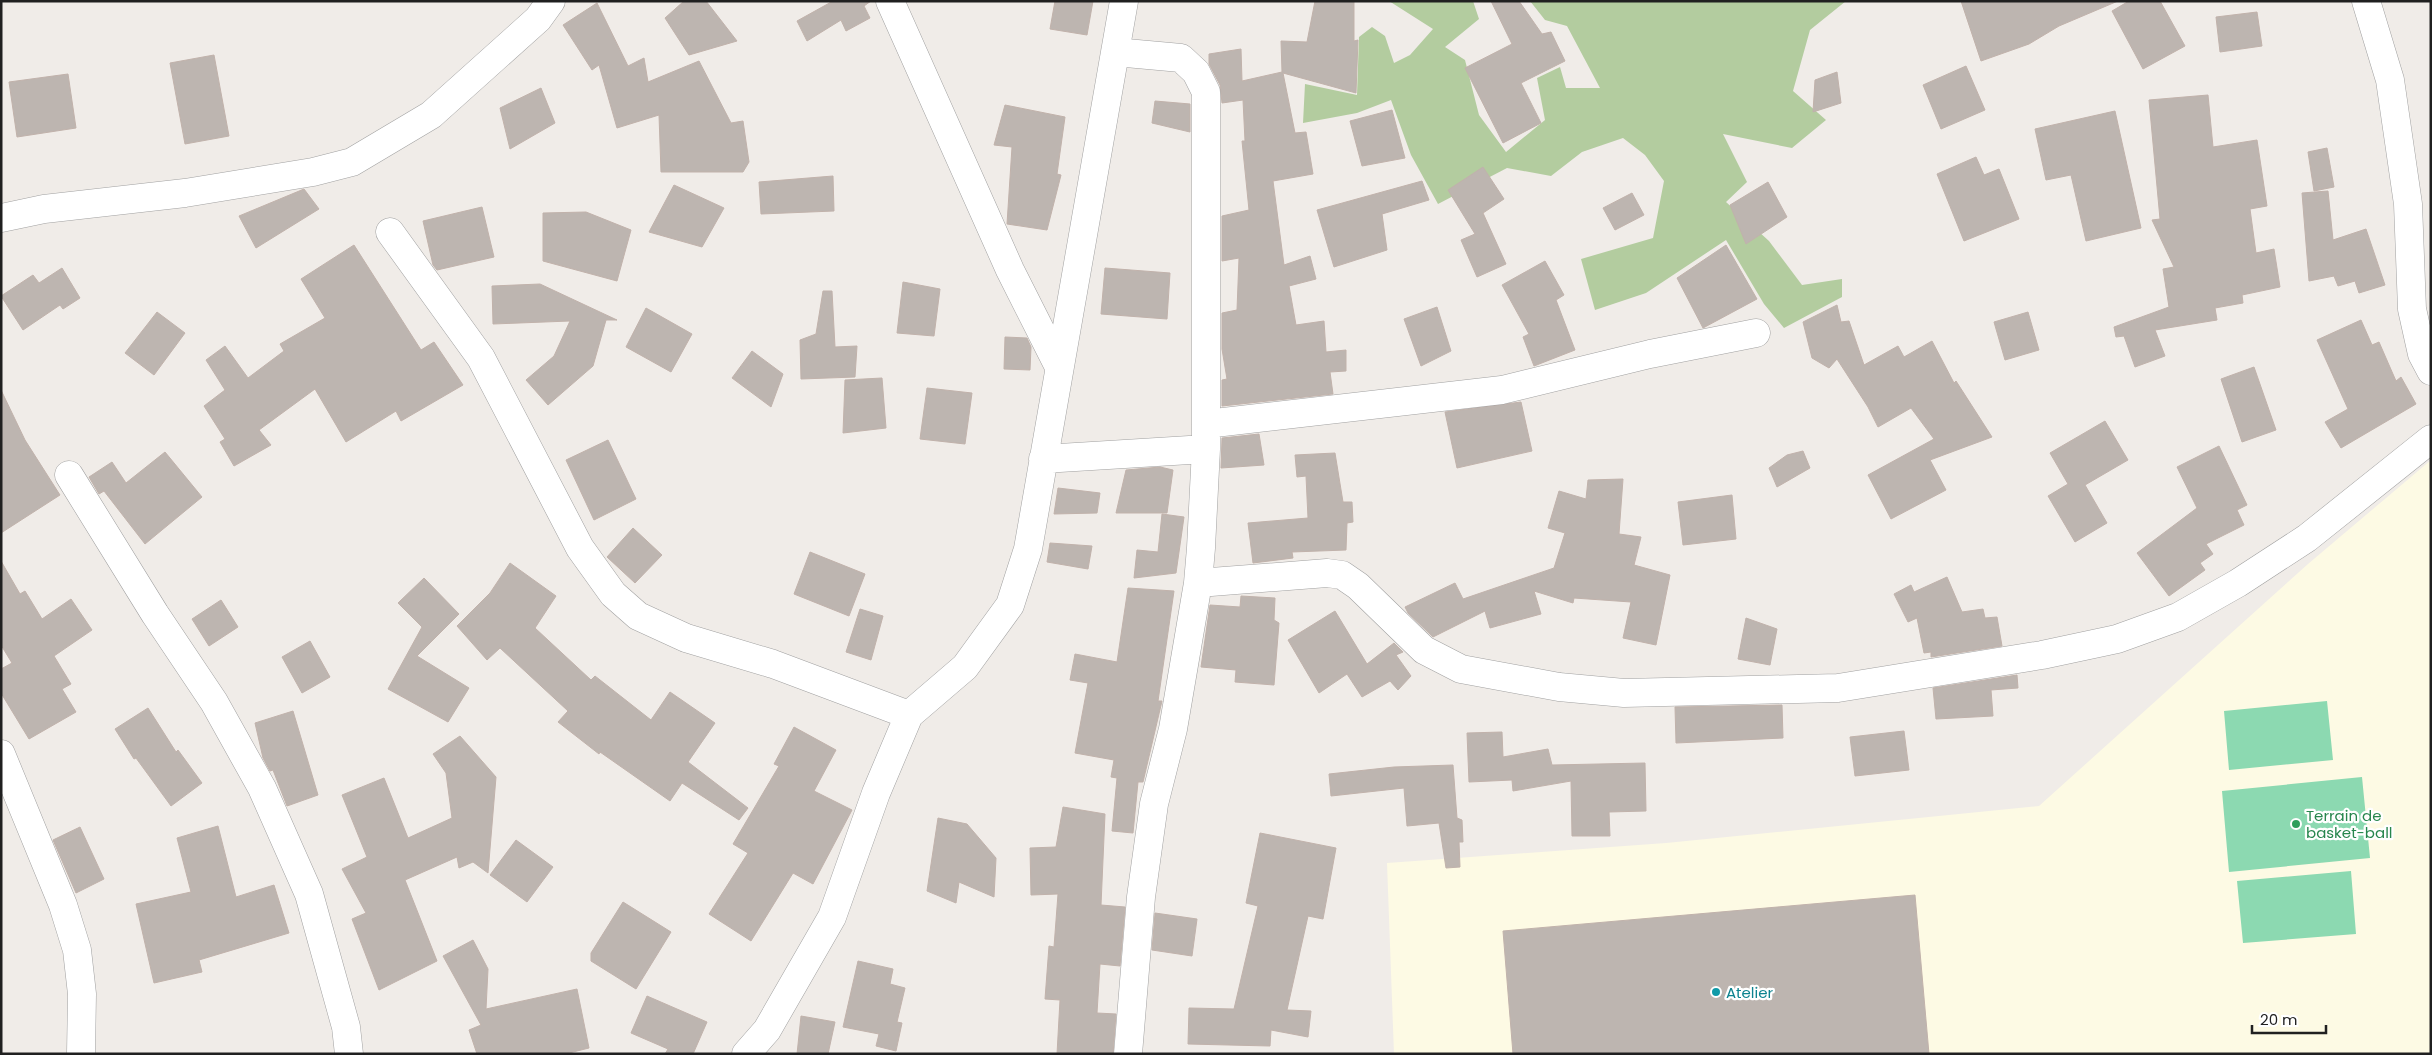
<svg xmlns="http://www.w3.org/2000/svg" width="2432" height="1055" font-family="Poppins,sans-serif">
<rect width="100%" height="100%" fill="#f0ece8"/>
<path fill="#fdfae4" d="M 2431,460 L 2431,1054 L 1394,1054 L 1387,863 L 1666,843 L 2039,806 L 2308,564 Z"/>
<path fill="#b3cc9f" d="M 1389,1 L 1473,1 L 1479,19 L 1445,47 L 1465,60 L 1479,115 L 1506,152 L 1545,120 L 1537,78 L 1560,67 L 1566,88 L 1600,88 L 1567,26 L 1545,20 L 1530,1 L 1846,1 L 1810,30 L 1793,91 L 1826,120 L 1792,148 L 1723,134 L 1747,182 L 1726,202 L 1769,241 L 1802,285 L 1842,279 L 1842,297 L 1784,328 L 1764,304 L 1726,240 L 1646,293 L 1595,310 L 1581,259 L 1653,238 L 1664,181 L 1645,155 L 1623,138 L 1582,152 L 1551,176 L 1507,168 L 1438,204 L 1411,155 L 1391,100 L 1357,113 L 1303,123 L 1305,84 L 1357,95 L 1359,37 L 1372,27 L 1385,36 L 1394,63 L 1410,55 L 1433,29 Z"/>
<path fill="#8cd9b1" d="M 2327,701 L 2333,760 L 2229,770 L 2224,711 Z
M 2362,777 L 2370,858 L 2229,872 L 2222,791 Z
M 2351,871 L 2356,934 L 2243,943 L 2237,881 Z"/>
<path fill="#bdb5b0" stroke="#c1b2ab" d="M 684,1 L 706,1 L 737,41 L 689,55 L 665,18 Z
M 833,1 L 871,1 L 864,6 L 870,18 L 846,31 L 841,20 L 807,41 L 797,21 Z
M 1055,1 L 1093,1 L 1087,35 L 1050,29 Z
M 1315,1 L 1354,1 L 1354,41 L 1358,40 L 1356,93 L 1283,73 L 1295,133 L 1306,132 L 1313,174 L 1273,181 L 1284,265 L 1310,256 L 1316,279 L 1289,286 L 1296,325 L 1324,321 L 1326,352 L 1346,350 L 1346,371 L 1330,372 L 1333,394 L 1222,406 L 1222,380 L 1227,379 L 1222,349 L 1222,313 L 1237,310 L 1239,258 L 1222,261 L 1222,216 L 1249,210 L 1242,141 L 1245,141 L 1243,100 L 1222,103 L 1220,85 L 1209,64 L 1209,54 L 1241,49 L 1242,81 L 1282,72 L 1281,41 L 1307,42 Z
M 1491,1 L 1519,1 L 1542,34 L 1551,32 L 1565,61 L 1521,83 L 1541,123 L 1503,143 L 1465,68 L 1512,44 Z
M 1961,1 L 2118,1 L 2059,26 L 2029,44 L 1981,61 Z
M 2129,1 L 2160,1 L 2185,46 L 2143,69 L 2112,11 Z
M 597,3 L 628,66 L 644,58 L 648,82 L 699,61 L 731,123 L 743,121 L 749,162 L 743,172 L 661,172 L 659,115 L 617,128 L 599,65 L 592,70 L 563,25 Z
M 2257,12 L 2262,46 L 2220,52 L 2216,17 Z
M 214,55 L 229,136 L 185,144 L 170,63 Z
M 1966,66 L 1985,110 L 1941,129 L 1923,85 Z
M 1837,72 L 1841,103 L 1813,112 L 1815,80 Z
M 68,74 L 76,128 L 17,137 L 9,82 Z
M 541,88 L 555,123 L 510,149 L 500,108 Z
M 2208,95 L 2213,147 L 2257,140 L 2267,206 L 2250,209 L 2256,253 L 2274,249 L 2280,287 L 2242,295 L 2243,303 L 2215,308 L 2217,320 L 2155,330 L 2165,356 L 2135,367 L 2124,336 L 2116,337 L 2114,327 L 2169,307 L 2163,269 L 2174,267 L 2152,220 L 2160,219 L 2149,100 Z
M 1155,101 L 1190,104 L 1190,132 L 1152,123 Z
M 1005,105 L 1065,117 L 1057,174 L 1061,175 L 1047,230 L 1007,224 L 1012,147 L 994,145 Z
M 1392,110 L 1405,158 L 1362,166 L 1350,121 Z
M 2115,111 L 2141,228 L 2086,241 L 2071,175 L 2046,180 L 2035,129 Z
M 2327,148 L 2334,187 L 2314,191 L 2308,152 Z
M 1976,157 L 1984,175 L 1999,169 L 2019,219 L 1964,241 L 1937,174 Z
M 1483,167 L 1504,199 L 1483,213 L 1506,264 L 1477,277 L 1461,240 L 1475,234 L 1448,190 Z
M 833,176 L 834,211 L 761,214 L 759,182 Z
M 1422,181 L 1429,200 L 1382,214 L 1387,250 L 1334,267 L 1317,210 Z
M 1768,182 L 1787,217 L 1746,244 L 1730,205 Z
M 674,185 L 724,208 L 702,247 L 649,232 Z
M 304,189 L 319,209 L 256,248 L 239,216 Z
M 2328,191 L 2333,240 L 2366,229 L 2385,285 L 2359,293 L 2355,281 L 2338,286 L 2334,276 L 2309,281 L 2302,193 Z
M 1632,193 L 1644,215 L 1615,230 L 1603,208 Z
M 482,207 L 494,257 L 437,270 L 433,265 L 423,221 Z
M 586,212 L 631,230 L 617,281 L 543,261 L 543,213 Z
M 354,245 L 421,350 L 434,342 L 463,385 L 401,421 L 396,411 L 346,442 L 315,389 L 259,430 L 271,445 L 234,466 L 220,442 L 225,439 L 204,406 L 225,390 L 206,360 L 225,346 L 248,378 L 284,351 L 280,344 L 325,318 L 301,279 Z
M 1726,245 L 1757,299 L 1703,328 L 1677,278 Z
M 1545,261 L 1564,295 L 1556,300 L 1575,350 L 1534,366 L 1523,337 L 1529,334 L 1502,285 Z
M 62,268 L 80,298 L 63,309 L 60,305 L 23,330 L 1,296 L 33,275 L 39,283 Z
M 1105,268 L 1170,273 L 1167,319 L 1101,314 Z
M 903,282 L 940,289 L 934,336 L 897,333 Z
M 540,284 L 617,320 L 606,320 L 593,366 L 548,405 L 526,380 L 554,356 L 570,321 L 493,324 L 492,286 Z
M 823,291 L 832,291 L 835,347 L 857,346 L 855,377 L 801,379 L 800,340 L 816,334 Z
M 1837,305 L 1841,322 L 1849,321 L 1864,365 L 1898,346 L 1904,357 L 1932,341 L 1954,383 L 1956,381 L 1992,437 L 1930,460 L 1946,490 L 1891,519 L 1868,475 L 1934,439 L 1911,408 L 1878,427 L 1868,407 L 1837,359 L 1829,368 L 1812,358 L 1803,322 Z
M 1437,307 L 1451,351 L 1421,366 L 1404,319 Z
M 646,308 L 692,334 L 671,372 L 626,347 Z
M 157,312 L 185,333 L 154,375 L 125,353 Z
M 2028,312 L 2039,350 L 2005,360 L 1994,322 Z
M 2361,320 L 2372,345 L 2379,342 L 2396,381 L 2401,377 L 2416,404 L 2341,448 L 2325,422 L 2348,409 L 2317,340 Z
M 1005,337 L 1027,338 L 1031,347 L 1030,370 L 1004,369 Z
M 752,351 L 783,374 L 771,407 L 732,378 Z
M 2254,367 L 2276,430 L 2242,442 L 2221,379 Z
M 882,378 L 886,428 L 843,433 L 845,380 Z
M 927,388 L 972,393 L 965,444 L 920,439 Z
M 1,390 L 25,440 L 60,495 L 1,533 Z
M 1521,402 L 1532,451 L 1457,468 L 1445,412 Z
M 2105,421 L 2128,460 L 2085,485 L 2107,523 L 2075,542 L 2048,496 L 2068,484 L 2050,453 Z
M 1259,434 L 1264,465 L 1221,468 L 1222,438 Z
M 608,440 L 636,499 L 594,520 L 566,460 Z
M 2219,446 L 2247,505 L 2237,510 L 2244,525 L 2206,544 L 2213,554 L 2200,563 L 2205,570 L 2169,596 L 2137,553 L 2197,508 L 2177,467 Z
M 1803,451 L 1810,468 L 1777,487 L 1769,468 L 1787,455 Z
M 165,452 L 202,497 L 145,544 L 104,491 L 99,494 L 89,477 L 112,462 L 126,483 Z
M 1335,453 L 1343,502 L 1352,502 L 1353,522 L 1347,523 L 1346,550 L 1292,552 L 1293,558 L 1253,563 L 1248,523 L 1308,518 L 1306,476 L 1297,477 L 1295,455 Z
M 1160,467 L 1173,470 L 1167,513 L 1116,513 L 1126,470 Z
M 1623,479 L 1619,534 L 1641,537 L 1634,565 L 1670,575 L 1656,645 L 1623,638 L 1631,602 L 1574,598 L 1573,603 L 1534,591 L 1541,614 L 1490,628 L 1485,611 L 1433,637 L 1408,613 L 1405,607 L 1455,583 L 1463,599 L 1554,568 L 1565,533 L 1548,528 L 1559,491 L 1586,499 L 1588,480 Z
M 1058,488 L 1100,493 L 1097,513 L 1054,514 Z
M 1732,495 L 1736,539 L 1683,545 L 1678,502 Z
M 1162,514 L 1184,517 L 1176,573 L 1134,578 L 1137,550 L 1158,552 Z
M 633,528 L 662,555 L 635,583 L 607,557 Z
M 1050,543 L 1092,546 L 1088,569 L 1047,562 Z
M 810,552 L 865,574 L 849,616 L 794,594 Z
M 1,561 L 20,594 L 25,591 L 42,619 L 71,599 L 92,630 L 54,656 L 71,684 L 62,689 L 76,712 L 29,739 L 1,693 L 1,669 L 12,663 L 1,645 Z
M 510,563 L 556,596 L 535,628 L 591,680 L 595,676 L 651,720 L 670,692 L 715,723 L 688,762 L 748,808 L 739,820 L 682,783 L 670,801 L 600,752 L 599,754 L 558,722 L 568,711 L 500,648 L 487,660 L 457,626 L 490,593 Z
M 1947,577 L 1962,612 L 1983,609 L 1985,618 L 1997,617 L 2002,646 L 1931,657 L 1931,652 L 1924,653 L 1917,618 L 1908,622 L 1894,594 L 1911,585 L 1914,592 Z
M 424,578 L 459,614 L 417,656 L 469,688 L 448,722 L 388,689 L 422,627 L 398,603 Z
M 1128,588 L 1174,591 L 1158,701 L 1162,701 L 1143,782 L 1138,782 L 1133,833 L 1112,831 L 1117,778 L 1111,777 L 1114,760 L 1075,753 L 1088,683 L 1070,680 L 1075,654 L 1117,662 Z
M 1241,596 L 1275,598 L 1274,620 L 1279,623 L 1274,685 L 1235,682 L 1236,670 L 1201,667 L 1210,605 L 1240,607 Z
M 221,600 L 238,627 L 209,646 L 192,619 Z
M 860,609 L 883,616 L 871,660 L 846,652 Z
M 1335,611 L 1367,664 L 1394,643 L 1403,652 L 1396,655 L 1411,676 L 1398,690 L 1390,681 L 1362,697 L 1347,674 L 1319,693 L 1288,640 Z
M 1746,618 L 1777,629 L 1770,665 L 1738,659 Z
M 310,641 L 330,677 L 302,693 L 282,657 Z
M 2017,675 L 2018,688 L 1991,690 L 1993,716 L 1936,719 L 1933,688 Z
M 1782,705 L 1783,738 L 1676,743 L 1675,707 Z
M 148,708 L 176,752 L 178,750 L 202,783 L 171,806 L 136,758 L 134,759 L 115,729 Z
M 293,711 L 318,795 L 287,806 L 273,770 L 270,771 L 263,758 L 255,723 Z
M 794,727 L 836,750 L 814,791 L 852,810 L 813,884 L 793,873 L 751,941 L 709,914 L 748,853 L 733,844 L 779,766 L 774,764 Z
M 1904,731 L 1909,770 L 1855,776 L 1850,737 Z
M 1502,732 L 1503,757 L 1548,749 L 1552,765 L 1645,763 L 1646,811 L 1609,812 L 1610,836 L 1572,836 L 1571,781 L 1513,791 L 1512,780 L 1469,782 L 1467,733 Z
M 460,736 L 496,777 L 488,873 L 473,862 L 459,868 L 457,857 L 405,880 L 437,961 L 379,990 L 352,919 L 366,913 L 342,869 L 367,857 L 342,795 L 384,778 L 408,838 L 452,818 L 446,773 L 433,754 Z
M 1453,765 L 1457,818 L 1462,820 L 1463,842 L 1459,842 L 1460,867 L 1446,868 L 1439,823 L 1407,826 L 1404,788 L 1331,796 L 1329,774 L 1394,767 Z
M 1063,807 L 1105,814 L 1101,905 L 1125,907 L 1120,966 L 1100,964 L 1097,1013 L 1116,1014 L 1113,1054 L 1057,1054 L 1060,1000 L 1045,999 L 1049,946 L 1054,947 L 1058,894 L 1031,895 L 1030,848 L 1056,847 Z
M 938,818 L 967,824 L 996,858 L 994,897 L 959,882 L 956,903 L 927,891 Z
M 218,826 L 236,897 L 274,885 L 289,933 L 199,960 L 202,972 L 154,983 L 136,904 L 191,892 L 177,838 Z
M 80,827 L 104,879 L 76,893 L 53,840 Z
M 1260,833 L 1336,848 L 1323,919 L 1308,916 L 1287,1010 L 1311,1011 L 1308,1037 L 1271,1030 L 1270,1046 L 1188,1044 L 1189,1008 L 1234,1009 L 1258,906 L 1246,903 Z
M 516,840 L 553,867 L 527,902 L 490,875 Z
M 1915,895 L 1929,1054 L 1513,1054 L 1503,931 Z
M 623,902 L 671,932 L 636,989 L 591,961 L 591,953 Z
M 1155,913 L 1197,919 L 1192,956 L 1152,950 Z
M 473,940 L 488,969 L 486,1009 L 577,989 L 589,1048 L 565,1054 L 477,1054 L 469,1030 L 481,1025 L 443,956 Z
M 858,961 L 893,969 L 890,984 L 905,988 L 897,1022 L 902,1023 L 896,1051 L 876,1046 L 879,1034 L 843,1027 Z
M 647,996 L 707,1022 L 693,1054 L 665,1054 L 668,1049 L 631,1033 Z
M 801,1016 L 835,1022 L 828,1054 L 797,1054 Z"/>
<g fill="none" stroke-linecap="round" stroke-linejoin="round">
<g stroke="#a1a1a1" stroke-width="29">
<path id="street" d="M 890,1 L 1010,270 L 1059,367
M 2366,1 L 2390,80 L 2408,204 L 2412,309 L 2422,354 L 2431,371
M 1115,52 L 1181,58 L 1196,72 L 1206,92 L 1206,449 L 1201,548 L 1198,583 L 1173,729 L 1154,804 L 1141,897 L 1128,1054
M 1,218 L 44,209 L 185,193 L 313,172 L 352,162 L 431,115 L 538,19 L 551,1
M 390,232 L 481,358 L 580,548 L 613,594 L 638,616 L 686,638 L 773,664 L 909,715
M 1206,424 L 1502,390 L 1650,354 L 1756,333
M 1043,459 L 1206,449
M 69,475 L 155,614 L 214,702 L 262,788 L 309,894 L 346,1027 L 349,1054
M 1198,583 L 1327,573 L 1342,575 L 1358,586 L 1424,650 L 1461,669 L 1559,687 L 1624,693 L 1838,688 L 2042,655 L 2117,639 L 2178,617 L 2238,583 L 2307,538 L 2431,439
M 1,754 L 63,905 L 77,950 L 82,994 L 81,1054
M 746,1054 L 767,1030 L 832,917 L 876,793 L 909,715 L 965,667 L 1010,605 L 1028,549 L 1124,1"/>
</g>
<use href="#street" stroke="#fff" stroke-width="28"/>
</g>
<circle fill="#2e9e5b" stroke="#fff" stroke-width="2" cx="2296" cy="824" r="5"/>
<circle fill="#0f9aa8" stroke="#fff" stroke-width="2" cx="1716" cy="992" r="5"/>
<g text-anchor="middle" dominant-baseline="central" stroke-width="4.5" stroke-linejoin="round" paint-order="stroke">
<g font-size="15" fill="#27864d" stroke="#fff" text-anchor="start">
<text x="2306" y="815">Terrain de<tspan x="2306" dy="17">basket-ball</tspan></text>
</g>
<g font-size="15" fill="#0d838f" stroke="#fff" text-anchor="start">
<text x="1726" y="992">Atelier</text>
</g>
</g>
<rect width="2432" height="1055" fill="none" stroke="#202020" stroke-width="5"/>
<path d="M2252 1025v8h74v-8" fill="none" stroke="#202020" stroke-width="2.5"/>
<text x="2260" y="1025" font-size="15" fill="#202020" stroke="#ffffff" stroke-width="4" paint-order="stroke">20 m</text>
</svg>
